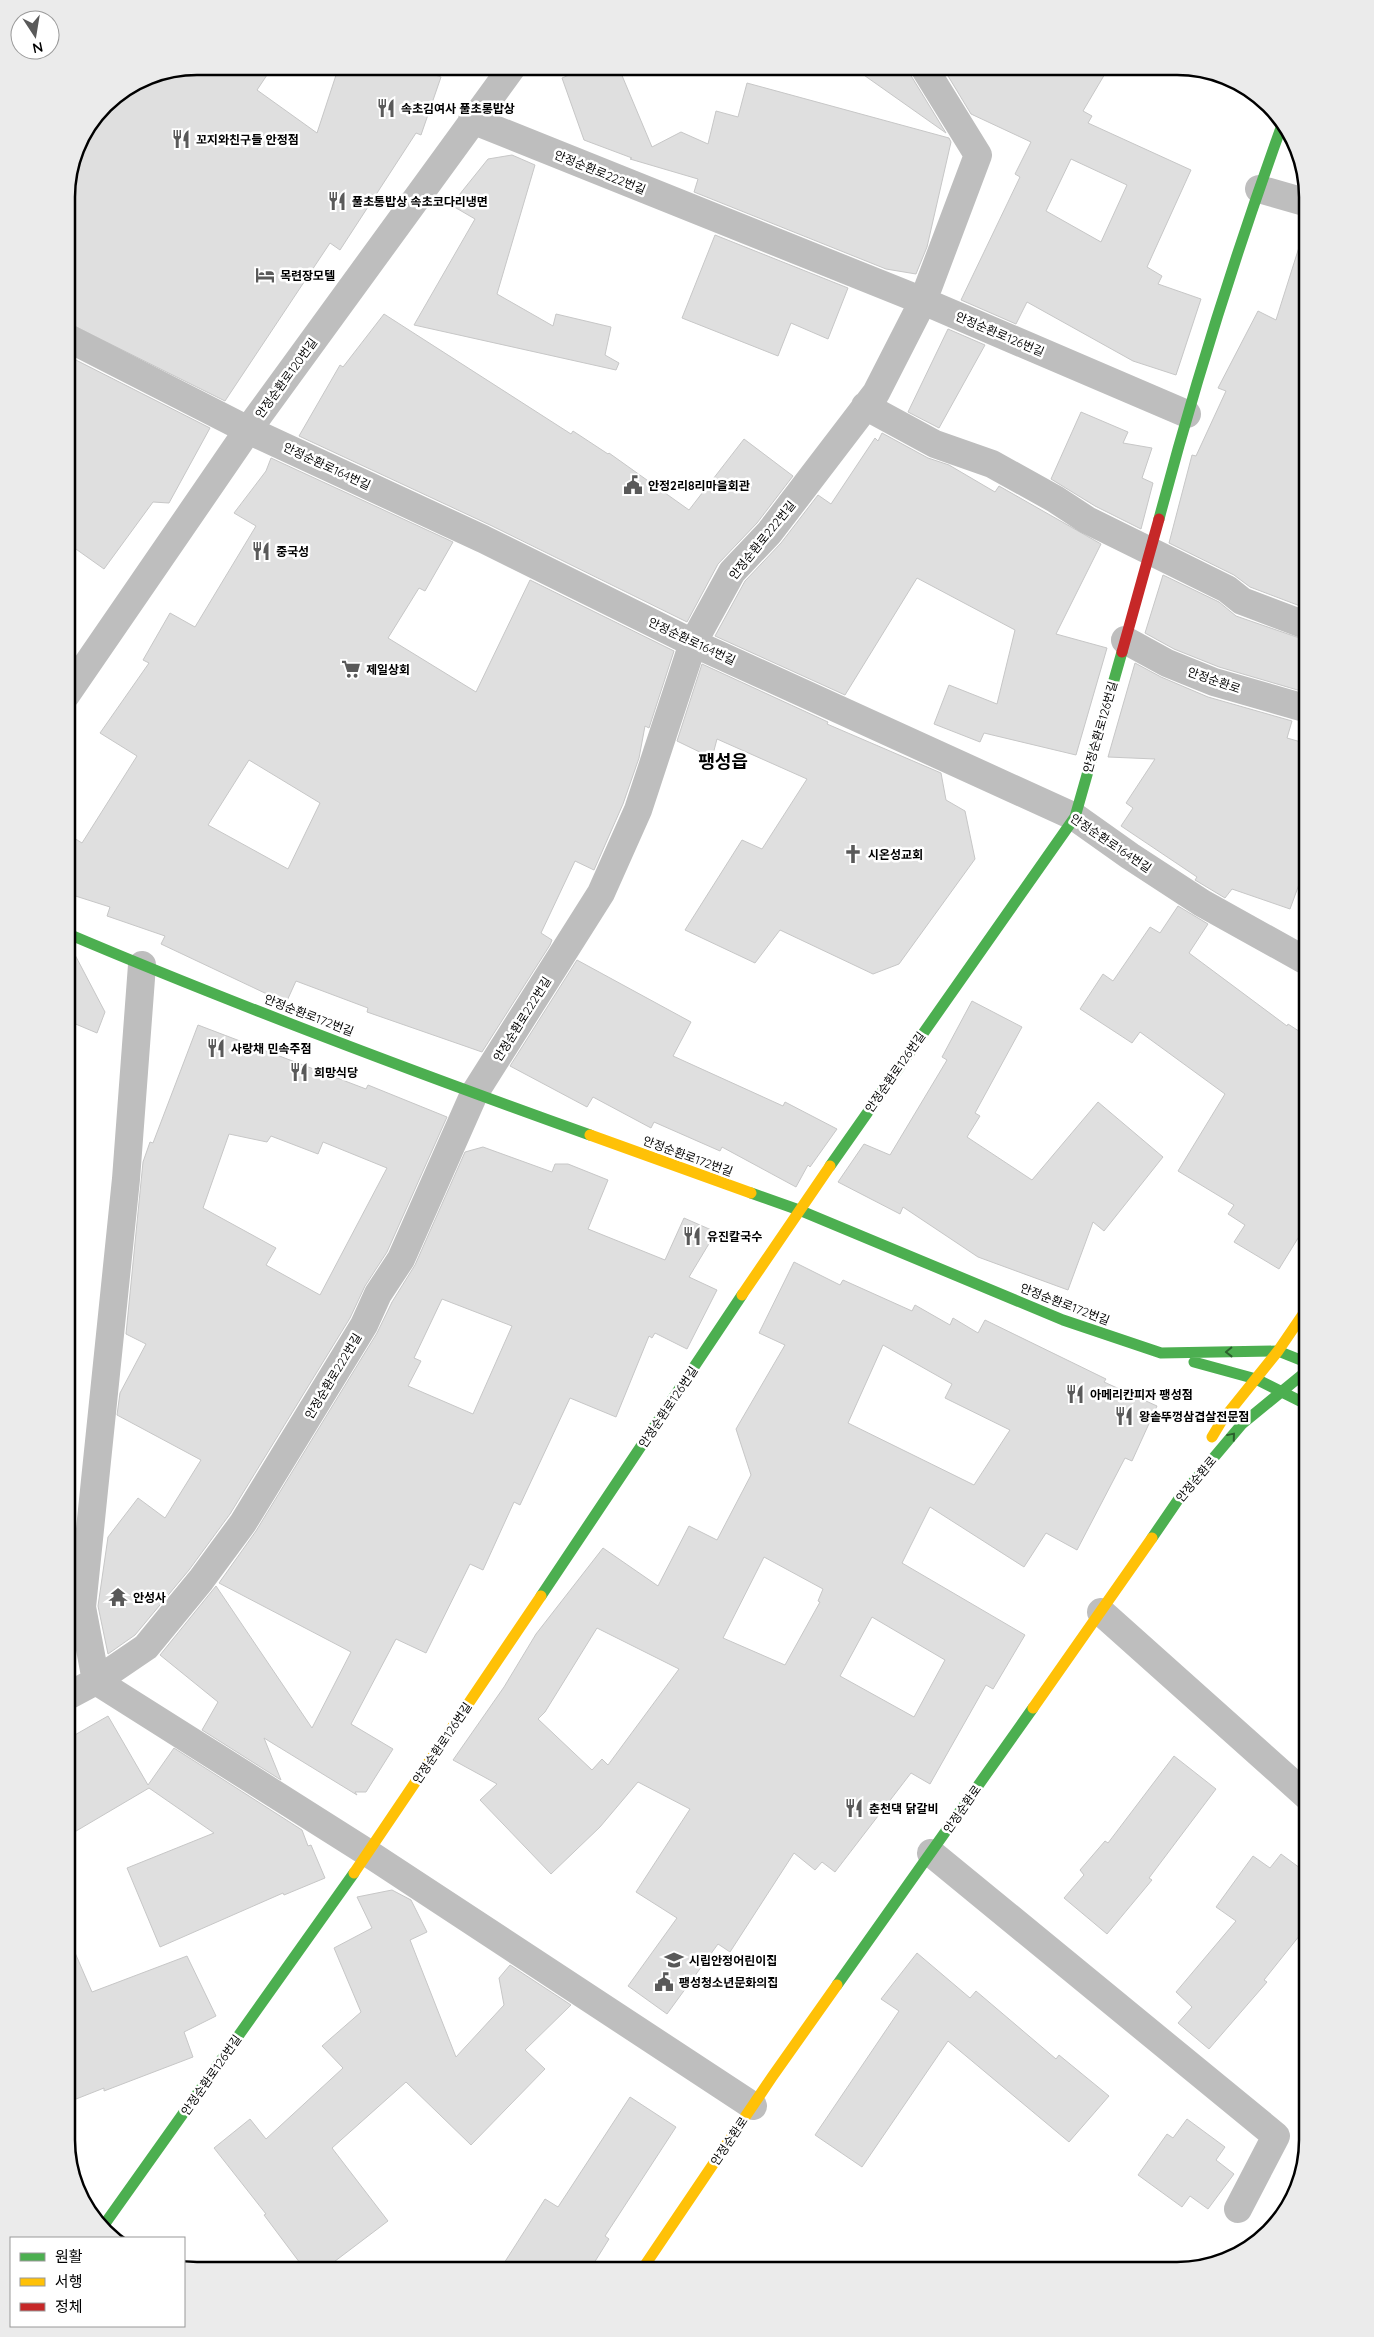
<svg xmlns="http://www.w3.org/2000/svg" width="1374" height="2337" font-family="Quicksand,'Noto Sans KR',sans-serif">
<rect width="100%" height="100%" fill="#fff"/>
<path fill="#dfdfdf" stroke="#c7c7c7" fill-rule="evenodd" d="M 197,66 L 273,66 L 257,90 L 317,133 L 339,66 L 408,66 L 441,77 L 421,135 L 416,133 L 340,250 L 330,243 L 225,401 L 66,322 L 67,189 L 76,147 L 105,104 L 147,76 Z
M 590,66 L 618,66 L 652,147 L 681,132 L 708,144 L 716,111 L 738,117 L 747,83 L 949,138 L 951,142 L 927,247 L 916,274 L 886,269 L 694,192 L 698,179 L 630,159 L 632,158 L 584,140 L 562,78 Z
M 851,66 L 907,66 L 910,74 L 946,133 Z
M 942,66 L 1109,67 L 1083,111 L 1092,116 L 1088,123 L 1191,170 L 1147,267 L 1162,276 L 1158,284 L 1201,299 L 1176,375 L 1133,361 L 1027,302 L 1016,324 L 961,300 L 1020,177 L 1015,174 L 1031,142 L 971,114 ZM 1071,159 L 1127,185 L 1101,242 L 1046,211 Z
M 512,155 L 535,165 L 497,294 L 553,326 L 556,314 L 611,327 L 605,355 L 619,363 L 616,370 L 414,325 L 475,219 L 451,205 L 488,159 Z
M 715,235 L 848,288 L 828,339 L 791,323 L 778,356 L 682,318 Z
M 1301,241 L 1308,242 L 1308,609 L 1250,587 L 1234,575 L 1169,543 L 1192,455 L 1196,456 L 1226,391 L 1218,388 L 1258,311 L 1276,320 Z
M 384,314 L 571,434 L 573,431 L 608,454 L 609,453 L 689,510 L 744,439 L 793,476 L 757,523 L 718,564 L 687,622 L 490,525 L 299,436 L 340,365 L 343,367 Z
M 948,329 L 985,345 L 939,428 L 908,412 Z
M 66,355 L 210,428 L 169,503 L 153,502 L 104,569 L 66,542 Z
M 1081,412 L 1128,432 L 1123,443 L 1152,448 L 1142,478 L 1153,483 L 1141,529 L 1095,506 L 1051,479 Z
M 882,433 L 928,458 L 949,465 L 995,492 L 999,486 L 1101,544 L 1056,634 L 1107,648 L 1076,755 L 984,733 L 980,742 L 934,724 L 949,685 L 997,704 L 1015,630 L 917,578 L 845,695 L 715,636 L 745,581 L 781,543 L 818,495 L 831,504 L 875,438 L 878,441 Z
M 271,458 L 453,542 L 425,591 L 419,588 L 388,638 L 476,692 L 530,580 L 674,651 L 649,728 L 645,726 L 639,758 L 623,804 L 594,870 L 575,861 L 541,933 L 552,940 L 550,945 L 482,1052 L 367,1012 L 368,1008 L 296,981 L 286,1003 L 161,944 L 165,936 L 107,916 L 110,907 L 66,893 L 66,833 L 82,843 L 137,756 L 100,733 L 149,663 L 143,660 L 170,613 L 195,627 L 256,526 L 234,513 L 266,471 ZM 249,760 L 320,803 L 288,869 L 208,825 Z
M 1163,575 L 1219,602 L 1236,616 L 1308,641 L 1308,670 L 1301,691 L 1219,667 L 1174,649 L 1145,633 Z
M 1135,663 L 1161,677 L 1208,697 L 1292,721 L 1287,738 L 1308,744 L 1308,860 L 1290,909 L 1232,889 L 1225,898 L 1195,880 L 1197,877 L 1121,826 L 1133,808 L 1126,803 L 1155,759 L 1108,757 Z
M 702,664 L 828,722 L 827,724 L 941,773 L 946,800 L 965,811 L 975,859 L 899,964 L 873,974 L 780,930 L 755,963 L 685,930 L 742,840 L 762,849 L 807,779 L 717,739 L 712,758 L 677,741 Z
M 1178,906 L 1208,924 L 1189,953 L 1287,1026 L 1288,1024 L 1308,1037 L 1308,1222 L 1279,1269 L 1234,1242 L 1245,1225 L 1228,1214 L 1234,1205 L 1178,1171 L 1225,1094 L 1140,1032 L 1132,1043 L 1080,1009 L 1103,974 L 1113,981 L 1150,927 L 1160,933 Z
M 66,950 L 74,953 L 105,1012 L 97,1033 L 66,1020 Z
M 577,960 L 691,1022 L 673,1056 L 783,1106 L 785,1102 L 837,1129 L 810,1167 L 808,1165 L 796,1187 L 722,1147 L 720,1151 L 654,1122 L 651,1128 L 593,1097 L 587,1107 L 510,1066 Z
M 972,1001 L 1022,1027 L 975,1113 L 980,1116 L 967,1137 L 1032,1180 L 1098,1102 L 1163,1157 L 1104,1231 L 1093,1222 L 1068,1290 L 978,1257 L 903,1207 L 900,1214 L 838,1182 L 864,1144 L 890,1155 L 947,1060 L 942,1057 Z
M 198,1025 L 366,1089 L 368,1085 L 447,1117 L 387,1252 L 365,1286 L 350,1318 L 230,1514 L 189,1570 L 135,1635 L 108,1654 L 98,1606 L 108,1537 L 138,1498 L 165,1518 L 201,1460 L 117,1415 L 120,1393 L 146,1344 L 126,1334 L 143,1162 L 150,1142 L 153,1143 ZM 229,1134 L 267,1142 L 271,1136 L 318,1154 L 323,1142 L 387,1168 L 320,1295 L 266,1265 L 276,1248 L 203,1208 Z
M 483,1147 L 552,1172 L 555,1164 L 568,1164 L 608,1180 L 588,1229 L 665,1260 L 684,1218 L 716,1232 L 689,1277 L 717,1290 L 687,1349 L 655,1333 L 652,1338 L 649,1336 L 616,1417 L 570,1398 L 520,1505 L 514,1502 L 483,1570 L 470,1564 L 426,1653 L 396,1639 L 351,1724 L 393,1749 L 366,1792 L 355,1792 L 357,1795 L 264,1738 L 281,1780 L 202,1730 L 218,1702 L 160,1655 L 216,1586 L 312,1728 L 351,1652 L 219,1583 L 256,1531 L 377,1333 L 392,1302 L 415,1265 L 465,1152 ZM 442,1299 L 512,1326 L 473,1414 L 408,1386 L 421,1361 L 414,1358 Z
M 794,1262 L 840,1285 L 843,1280 L 912,1311 L 915,1305 L 950,1325 L 953,1318 L 978,1333 L 985,1320 L 1106,1379 L 1104,1382 L 1157,1406 L 1132,1461 L 1125,1458 L 1077,1550 L 1046,1533 L 1024,1567 L 930,1507 L 902,1563 L 1025,1635 L 993,1689 L 986,1685 L 930,1784 L 911,1773 L 835,1872 L 822,1862 L 815,1870 L 794,1853 L 730,1952 L 718,1944 L 667,2014 L 628,1986 L 677,1918 L 636,1892 L 690,1809 L 638,1782 L 600,1827 L 551,1874 L 480,1800 L 497,1784 L 453,1760 L 504,1687 L 536,1634 L 603,1548 L 658,1586 L 689,1526 L 717,1540 L 751,1475 L 736,1429 L 785,1345 L 759,1333 ZM 883,1345 L 952,1384 L 945,1398 L 1010,1430 L 974,1485 L 848,1423 ZM 764,1557 L 823,1589 L 818,1601 L 820,1602 L 785,1665 L 723,1638 ZM 872,1617 L 945,1660 L 914,1717 L 840,1676 ZM 597,1628 L 679,1669 L 608,1765 L 602,1759 L 592,1770 L 538,1719 L 545,1712 Z
M 108,1716 L 148,1785 L 174,1748 L 302,1830 L 308,1846 L 311,1845 L 325,1878 L 284,1895 L 283,1893 L 160,1947 L 127,1868 L 214,1833 L 149,1788 L 66,1837 L 66,1740 Z
M 1174,1756 L 1216,1789 L 1149,1878 L 1152,1880 L 1107,1934 L 1064,1898 L 1084,1875 L 1080,1870 L 1105,1841 L 1108,1843 Z
M 1281,1854 L 1308,1874 L 1308,1925 L 1264,1980 L 1267,1982 L 1209,2049 L 1178,2023 L 1192,2007 L 1176,1992 L 1236,1921 L 1216,1907 L 1253,1856 L 1270,1868 Z
M 392,1890 L 411,1900 L 427,1932 L 410,1940 L 456,2057 L 504,2005 L 499,1978 L 510,1965 L 571,2005 L 525,2050 L 545,2069 L 471,2145 L 406,2082 L 332,2148 L 388,2221 L 322,2271 L 306,2271 L 264,2215 L 266,2214 L 214,2148 L 250,2119 L 266,2139 L 343,2068 L 322,2046 L 361,2012 L 334,1948 L 372,1928 L 357,1897 Z
M 66,1932 L 92,1992 L 187,1956 L 216,2016 L 184,2032 L 193,2057 L 104,2091 L 104,2088 L 66,2103 Z
M 917,1953 L 970,1998 L 976,1991 L 1056,2059 L 1059,2055 L 1109,2096 L 1069,2142 L 948,2041 L 862,2167 L 815,2135 L 899,2011 L 881,1999 Z
M 630,2097 L 676,2127 L 605,2236 L 609,2239 L 589,2271 L 499,2271 L 545,2199 L 558,2207 Z
M 1187,2119 L 1225,2147 L 1216,2160 L 1234,2174 L 1208,2209 L 1190,2196 L 1182,2207 L 1138,2175 L 1167,2134 L 1173,2138 Z"/>
<g fill="none" stroke-linecap="round" stroke-linejoin="round">
<path stroke="#bebebe" stroke-width="28" d="M 472,120 L 923,301 L 1187,414
M 1259,189 L 1308,203
M 66,337 L 248,430 L 483,539 L 693,643 L 1075,817 L 1130,856 L 1202,903 L 1308,962
M 865,406 L 935,444 L 992,464 L 1055,499 L 1087,520 L 1227,589 L 1242,601 L 1308,626
M 1125,640 L 1167,663 L 1214,682 L 1308,709
M 66,695 L 248,430 L 513,66
M 142,965 L 126,1179 L 82,1607 L 96,1681 L 368,1853 L 753,2106
M 1101,1612 L 1308,1797
M 66,1697 L 96,1681 L 146,1647 L 201,1580 L 243,1523 L 364,1325 L 378,1294 L 401,1259 L 474,1094 L 601,893 L 638,810 L 693,643 L 732,572 L 769,533 L 876,393 L 923,301 L 978,155 L 923,66
M 931,1853 L 1276,2136 L 1238,2209"/>
<path stroke="#4caf50" stroke-width="11" d="M 1159,519 C 1194,386 1235,255 1282,125
M 66,933 C 238,1006 414,1072 590,1135
M 830,1166 L 1075,817 L 1122,652
M 751,1193 L 799,1210 L 1063,1320 L 1161,1353 L 1278,1351 L 1308,1363
M 1194,1362 L 1256,1379 L 1308,1405
M 1152,1538 L 1178,1500 L 1242,1424 L 1308,1370
M 541,1596 L 742,1295
M 837,1985 L 1033,1708
M 104,2225 L 354,1873"/>
<path stroke="#ffc107" stroke-width="11" d="M 590,1135 L 751,1193
M 742,1295 L 830,1166
M 1212,1437 L 1221,1422 L 1278,1351 L 1308,1307
M 1033,1708 L 1152,1538
M 354,1873 L 541,1596
M 641,2271 L 772,2077 L 837,1985"/>
<path stroke="#c62828" stroke-width="11" d="M 1122,652 L 1159,519"/>
</g>
<defs><path id="oneway-chevron" d="M-2-3.5L2.5 0L-2 3.5" fill="none" stroke-width="1.6" stroke-linecap="round" stroke-linejoin="round" transform="scale(1.25)"/></defs>
<g stroke="#2a602c">
<use href="#oneway-chevron" transform="translate(1229 1352) rotate(179)"/>
<use href="#oneway-chevron" transform="translate(1232 1436) rotate(-50)"/>
</g>
<defs>
<g id="restaurant-bare" transform="scale(1.5)"><path d="M-5-6h1v4h1v-4h1v4h1v-4h1v5L-1.5 .5V6h-2V.5L-5-1ZM5-6V6H3V1.5H1.5Q1.5-4 5-6Z" fill="#595959" stroke="#fff" stroke-width="2.5" paint-order="stroke"/></g>
<g id="hotel-bare" transform="scale(1.5)"><path d="M-6-4.5h1.5V1H6V5H4.5V3h-9V5H-6ZM-4 0a1.8 1.8 0 1 1 3.6 0ZM.5 0V-2.5h3Q6-2.5 6 0Z" fill="#595959" stroke="#fff" stroke-width="2.5" paint-order="stroke"/></g>
<g id="civic-bare" transform="scale(1.5)"><path d="M-.6-6.5H3V-4.5H.6V-3L4-1V1h2V6H-6V1h2V-1L-.6-3ZM-1.2 2.5V6h2.4V2.5Z" fill="#595959" stroke="#fff" stroke-width="2.5" paint-order="stroke"/></g>
<g id="supermarket-bare" transform="scale(1.5)"><path d="M-6-5.5h2.5l.6 2H6L4.5 2H-2.5L-4.4-4H-6ZM-1.5 3.2a1.3 1.3 0 1 0 .1 0ZM3 3.2a1.3 1.3 0 1 0 .1 0Z" fill="#595959" stroke="#fff" stroke-width="2.5" paint-order="stroke"/></g>
<g id="church-bare" transform="scale(1.5)"><path d="M-1.2-6h2.4v3.5h3.3v2.4h-3.3V6h-2.4V-.1h-3.3v-2.4h3.3Z" fill="#595959" stroke="#fff" stroke-width="2.5" paint-order="stroke"/></g>
<g id="temple-bare" transform="scale(1.5)"><path d="M0-6L5-2H3V0L6.5 2.5H4V6H1.5V3h-3V6H-4V2.5H-6.5L-3 0V-2H-5Z" fill="#595959" stroke="#fff" stroke-width="2.5" paint-order="stroke"/></g>
<g id="school-bare" transform="scale(1.5)"><path d="M0-5L7-2L0 1L-7-2ZM-4 1L0 2.5L4 1V4Q0 6-4 4Z" fill="#595959" stroke="#fff" stroke-width="2.5" paint-order="stroke"/></g>
</defs>
<g fill-rule="evenodd">
<use href="#restaurant-bare" x="386" y="108"/>
<use href="#restaurant-bare" x="181" y="139"/>
<use href="#restaurant-bare" x="337" y="201"/>
<use href="#hotel-bare" x="265" y="275"/>
<use href="#civic-bare" x="633" y="485"/>
<use href="#restaurant-bare" x="261" y="551"/>
<use href="#supermarket-bare" x="351" y="669"/>
<use href="#church-bare" x="853" y="854"/>
<use href="#restaurant-bare" x="216" y="1048"/>
<use href="#restaurant-bare" x="299" y="1072"/>
<use href="#restaurant-bare" x="692" y="1236"/>
<use href="#restaurant-bare" x="1075" y="1394"/>
<use href="#restaurant-bare" x="1124" y="1416"/>
<use href="#temple-bare" x="118" y="1597"/>
<use href="#restaurant-bare" x="854" y="1808"/>
<use href="#school-bare" x="674" y="1960"/>
<use href="#civic-bare" x="664" y="1982"/>
</g>
<g text-anchor="middle" dominant-baseline="central" stroke-width="5" stroke-linejoin="round" paint-order="stroke">
<g font-size="12" font-weight="bold" fill="#000" stroke="#fff" text-anchor="start">
<text x="401" y="108">속초김여사 풀초롱밥상</text>
<text x="196" y="139">꼬지와친구들 안정점</text>
<text x="352" y="201">풀초통밥상 속초코다리냉면</text>
<text x="280" y="275">목련장모텔</text>
<text x="648" y="485">안정2리8리마을회관</text>
<text x="276" y="551">중국성</text>
<text x="366" y="669">제일상회</text>
<text x="868" y="854">시온성교회</text>
<text x="231" y="1048">사랑채 민속주점</text>
<text x="314" y="1072">희망식당</text>
<text x="707" y="1236">유진칼국수</text>
<text x="1090" y="1394">아메리칸피자 팽성점</text>
<text x="1139" y="1416">왕솥뚜껑삼겹살전문점</text>
<text x="133" y="1597">안성사</text>
<text x="869" y="1808">춘천댁 닭갈비</text>
<text x="689" y="1960">시립안정어린이집</text>
<text x="679" y="1982">팽성청소년문화의집</text>
</g>
<g font-size="12" fill="#000" stroke="#fff">
<text transform="translate(600 172) rotate(22)">안정순환로222번길</text>
<text transform="translate(1000 334) rotate(23)">안정순환로126번길</text>
<text transform="translate(286 378) rotate(-54)">안정순환로120번길</text>
<text transform="translate(327 466) rotate(25)">안정순환로164번길</text>
<text transform="translate(762 540) rotate(-51)">안정순환로222번길</text>
<text transform="translate(692 641) rotate(25)">안정순환로164번길</text>
<text transform="translate(1214 680) rotate(19)">안정순환로</text>
<text transform="translate(1100 727) rotate(-74)">안정순환로126번길</text>
<text transform="translate(1111 843) rotate(34)">안정순환로164번길</text>
<text transform="translate(309 1015) rotate(21)">안정순환로172번길</text>
<text transform="translate(522 1019) rotate(-58)">안정순환로222번길</text>
<text transform="translate(895 1072) rotate(-55)">안정순환로126번길</text>
<text transform="translate(688 1156) rotate(20)">안정순환로172번길</text>
<text transform="translate(1065 1304) rotate(21)">안정순환로172번길</text>
<text transform="translate(333 1376) rotate(-59)">안정순환로222번길</text>
<text transform="translate(668 1407) rotate(-56)">안정순환로126번길</text>
<text transform="translate(1196 1479) rotate(-50)">안정순환로</text>
<text transform="translate(442 1743) rotate(-56)">안정순환로126번길</text>
<text transform="translate(962 1809) rotate(-55)">안정순환로</text>
<text transform="translate(211 2075) rotate(-55)">안정순환로126번길</text>
<text transform="translate(729 2141) rotate(-56)">안정순환로</text>
</g>
<g font-size="18" font-weight="bold" fill="#000" stroke="#fff">
<text x="723" y="761">팽성읍</text>
</g>
</g>
<path d="M0 0H1374V2337H0ZM197 75H1177A122 122 0 0 1 1299 197V2140A122 122 0 0 1 1177 2262H197A122 122 0 0 1 75 2140V197A122 122 0 0 1 197 75Z" fill="#ebebeb" fill-rule="evenodd"/>
<path fill="none" stroke="#000" stroke-width="2.5" d="M197 75H1177A122 122 0 0 1 1299 197V2140A122 122 0 0 1 1177 2262H197A122 122 0 0 1 75 2140V197A122 122 0 0 1 197 75Z"/>
<rect x="10" y="2237" width="175" height="90" fill="#ffffff" stroke="#999999"/>
<rect x="20" y="2253" width="25" height="8" fill="#4caf50" stroke="#999999"/>
<text x="55" y="2262" font-size="15" fill="#000000">원활</text>
<rect x="20" y="2278" width="25" height="8" fill="#ffc107" stroke="#999999"/>
<text x="55" y="2287" font-size="15" fill="#000000">서행</text>
<rect x="20" y="2303" width="25" height="8" fill="#c62828" stroke="#999999"/>
<text x="55" y="2312" font-size="15" fill="#000000">정체</text>
<g transform="translate(35 35) rotate(168)"><circle r="24" fill="#ffffff" stroke="#999999"/>
<path d="M0-4L9 19L0 12L-9 19Z" fill="#595959"/>
<text y="-8" font-size="14" font-weight="bold" text-anchor="middle" fill="#000000">N</text>
</g>
</svg>
